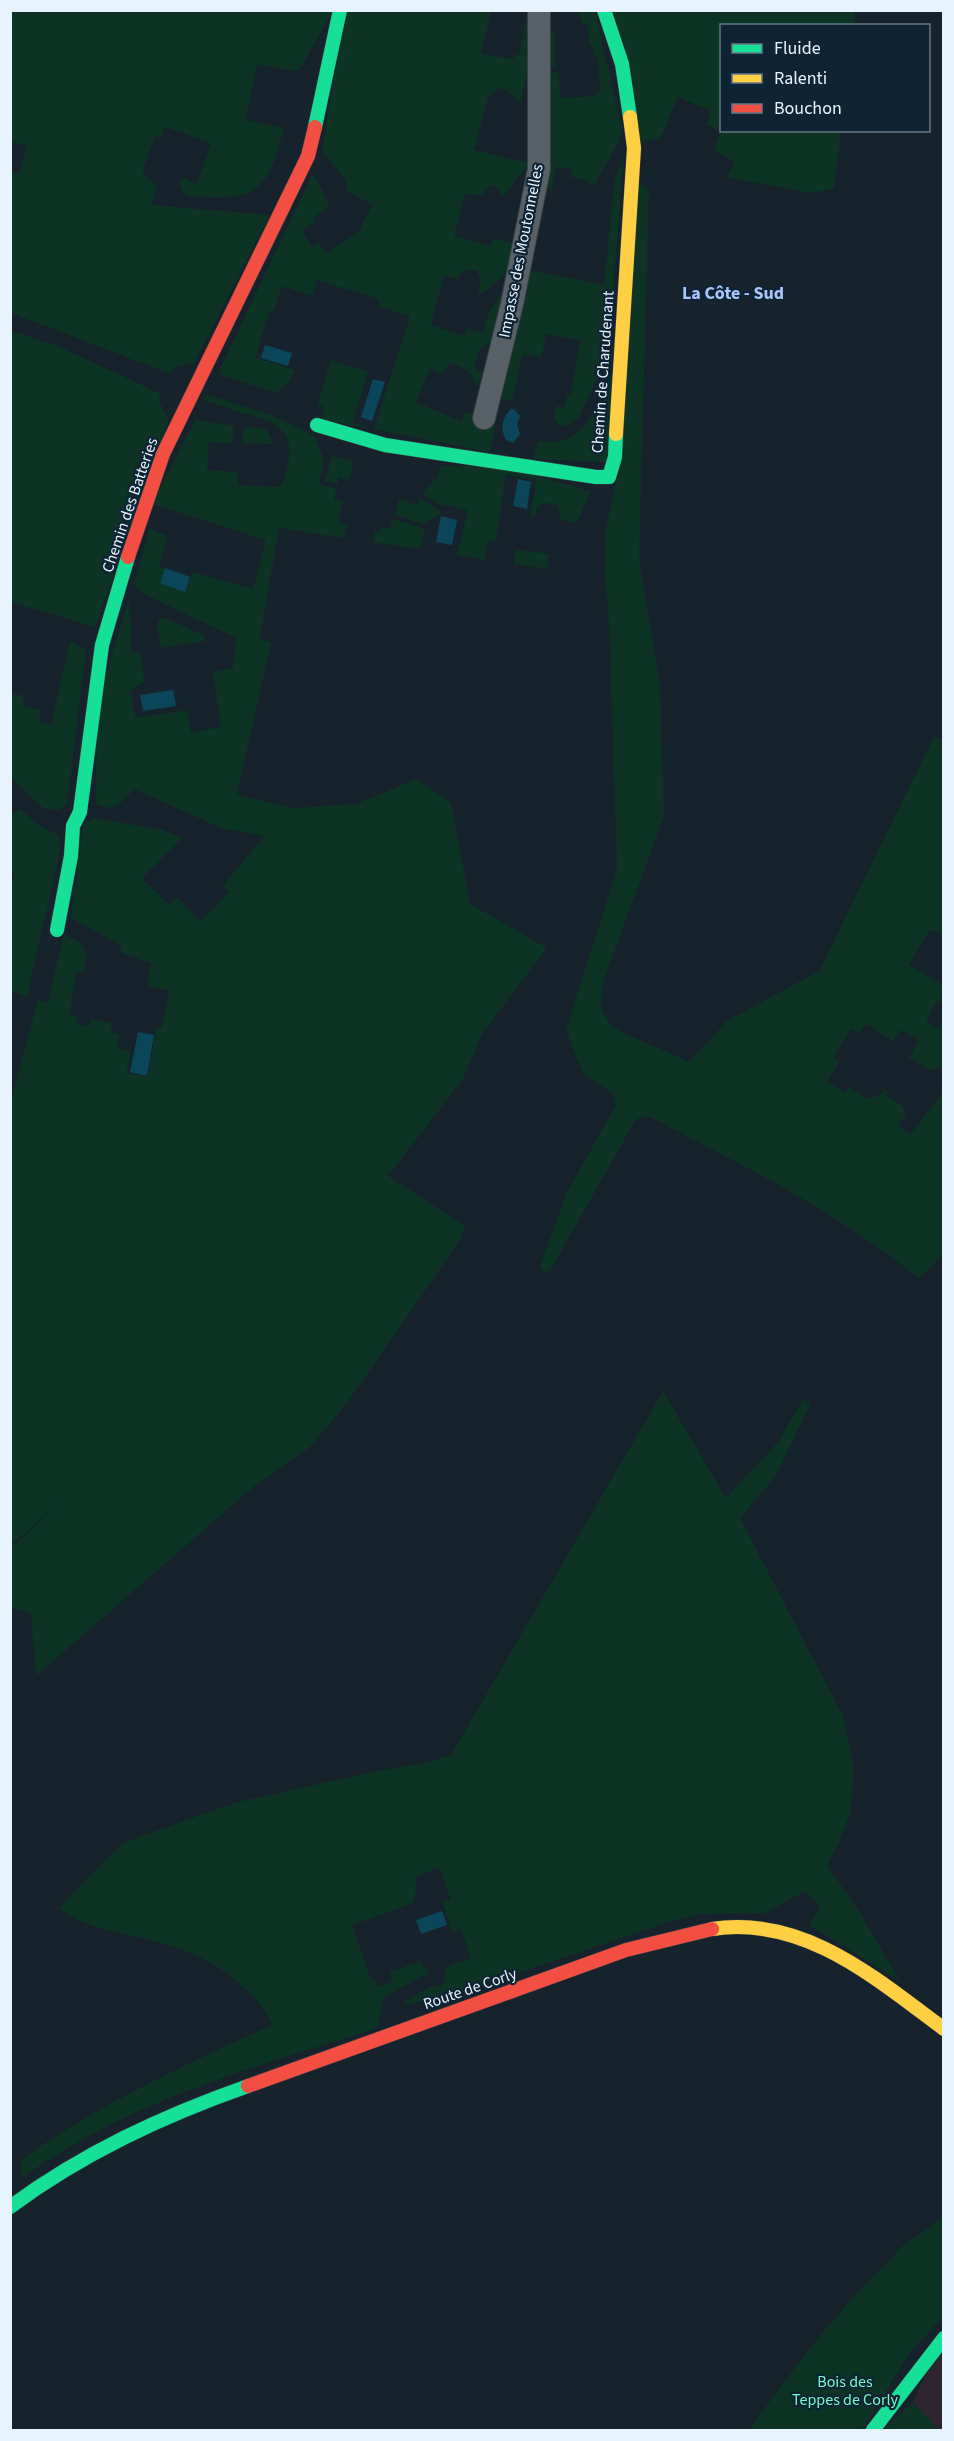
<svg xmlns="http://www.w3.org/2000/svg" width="954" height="2441" font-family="'Source Sans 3',sans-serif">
<rect width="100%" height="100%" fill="#17232c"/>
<path fill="#2e242f" d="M 943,2338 L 943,2430 L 939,2430 L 913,2402 Z"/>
<path fill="#0d3325" d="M 10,11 L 333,11 L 300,69 L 294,71 L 257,64 L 246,120 L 284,128 C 266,196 257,200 188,196 L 181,189 L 180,181 L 184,178 L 197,184 L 211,143 L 165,127 L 161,138 L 155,136 L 142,172 L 157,187 L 151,205 L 270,215 L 194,363 L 175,367 L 171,374 L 11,313 L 11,171 L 19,174 L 27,147 L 11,141 Z
M 345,11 L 491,11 L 481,54 L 514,59 L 514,55 L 519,55 L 528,11 L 530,53 L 528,57 L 531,57 L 520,103 L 507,90 L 499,88 L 488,98 L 474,150 L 527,163 L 525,169 L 503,197 L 494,185 L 486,189 L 483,195 L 465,194 L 454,236 L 491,246 L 493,238 L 515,244 C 507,274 504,279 478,295 L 481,281 L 477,271 L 468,269 L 460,274 L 459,279 L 444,275 L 431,325 L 465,336 L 466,328 L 483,333 L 489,312 L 501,295 L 505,296 L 496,337 L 479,350 L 474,366 L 483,374 L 476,388 C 474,373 464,366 449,364 L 443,374 L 430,369 L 416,402 L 461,421 L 465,412 L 496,422 L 490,452 L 321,419 L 325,407 L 317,405 L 331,360 L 368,372 L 353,423 L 374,429 L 410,316 L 378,306 L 379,299 L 317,280 L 312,296 L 282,286 L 274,311 L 270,310 L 255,358 L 295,370 L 290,381 L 276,393 L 221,375 L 219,371 L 312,175 L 316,178 L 330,206 L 313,218 L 315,222 L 302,231 L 312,247 L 318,243 L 327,253 L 359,231 L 372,205 L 347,190 L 346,180 L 322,151 Z
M 577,11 L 595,11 L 622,130 L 616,147 L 594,186 L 585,180 L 571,177 L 572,169 L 556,167 L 552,190 L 544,188 L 551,120 L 549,73 L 559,72 L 560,98 L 596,96 L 595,92 L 600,91 L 598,57 L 594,57 L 593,45 L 589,45 L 588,24 L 583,24 Z
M 610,11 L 855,11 L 854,25 L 722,26 L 722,130 L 841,131 L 834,188 L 811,193 L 726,177 L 735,163 L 714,149 L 721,132 L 706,124 L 711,111 L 678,97 L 660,139 L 641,141 Z
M 548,30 L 554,30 L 555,67 L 549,68 Z
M 624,157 L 607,358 L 579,417 L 569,425 L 560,426 L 554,419 L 556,406 L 564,407 L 567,394 L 571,394 L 580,340 L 546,334 L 541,358 L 523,354 L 512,401 L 501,398 L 529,270 L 604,285 L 615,179 Z
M 637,183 L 649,189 L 639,560 L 660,685 L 664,816 L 602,985 L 601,1010 L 613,1028 L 689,1062 L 727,1021 L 819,971 L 934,737 L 943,739 L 943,934 L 942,936 L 930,929 L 909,965 L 943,985 L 940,1003 L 937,1001 L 926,1021 L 938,1029 L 940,1026 L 943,1028 L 943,1064 L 941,1068 L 930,1070 L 909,1058 L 919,1040 L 900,1030 L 893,1041 L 866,1024 L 859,1034 L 851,1029 L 834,1057 L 840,1061 L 827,1081 L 845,1093 L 849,1087 L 868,1099 L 880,1095 L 884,1089 L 888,1091 L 886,1096 L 902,1105 L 906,1114 L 898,1126 L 910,1135 L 943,1092 L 943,1255 L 919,1278 C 835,1211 743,1165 648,1116 L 636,1119 L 550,1271 L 544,1272 L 540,1266 L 567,1192 L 615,1107 C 617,1088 595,1086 585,1074 C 576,1062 572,1043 566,1030 L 617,869 L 609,621 L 605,577 L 606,529 L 621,459 Z
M 10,330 L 60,347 L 161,394 L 158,400 L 169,419 L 95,627 L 11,602 Z
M 616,364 L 607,462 L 533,459 L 538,441 C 589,449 599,401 616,364 Z
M 206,394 L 271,415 L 313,435 L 324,459 L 319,484 L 336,488 L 334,499 L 343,501 L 338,523 L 347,525 L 344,538 L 279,528 L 260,638 L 271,643 L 237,795 L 294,808 L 356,804 L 417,779 L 451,803 L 470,904 L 547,948 L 482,1034 L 463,1079 L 388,1176 L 465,1226 L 458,1243 L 347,1403 L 310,1447 L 252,1488 L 36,1676 L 31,1613 L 11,1608 L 11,1548 L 62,1501 L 11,1545 L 11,1100 L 38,1000 L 48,1003 L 64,934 L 79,942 L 87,954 L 84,973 L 76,972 L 70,1014 L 77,1016 L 76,1024 L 89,1027 L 91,1019 L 112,1023 L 110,1032 L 120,1034 L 117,1048 L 131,1051 L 126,1073 L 148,1077 L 156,1028 L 162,1028 L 169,991 L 147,986 L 151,963 L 122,953 L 120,945 L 71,918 L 83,824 L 94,818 L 163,830 L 182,838 L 142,878 L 169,905 L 177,897 L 200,921 L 229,892 L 223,886 L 264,836 L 221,828 L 134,789 C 121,803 115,813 96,804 L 97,704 L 129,600 L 132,653 L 141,653 L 144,681 L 131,691 L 135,718 L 187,710 L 191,733 L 221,727 L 213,672 L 233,668 L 236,638 L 142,593 L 134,585 L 149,529 L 168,536 L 159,566 L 165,568 L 160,583 L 185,591 L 193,572 L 253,589 L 266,540 L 152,504 L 195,420 L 234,426 L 233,443 L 209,442 L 207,470 L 238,472 L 238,485 L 279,487 C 287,478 292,452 288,440 C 285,432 278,427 271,422 L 203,400 Z
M 244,426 L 266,429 L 274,444 L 242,443 Z
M 332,456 L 354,461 L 349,480 L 339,477 L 337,484 L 325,481 Z
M 441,466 L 500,466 L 590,491 L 589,495 L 577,523 L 561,520 L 558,506 L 546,502 L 537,507 L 535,517 L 530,516 L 537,480 L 506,474 L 496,541 L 488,540 L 485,560 L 457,555 L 468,511 L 444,504 L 443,507 L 422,494 L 438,476 Z
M 420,498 L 441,511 L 441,514 L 427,521 L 426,525 L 395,515 L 399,499 L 418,505 Z
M 392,519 L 425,529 L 420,549 L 373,542 L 375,531 L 379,532 L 380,527 L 390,529 Z
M 516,550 L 549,554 L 547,569 L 514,564 Z
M 165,618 L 204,635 L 205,641 L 161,648 L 157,624 L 160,619 Z
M 70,641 L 86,650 L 67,804 L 58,810 L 43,808 L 11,778 L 10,693 L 24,696 L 22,706 L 41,710 L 39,722 L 51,725 Z
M 20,809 L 38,825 L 59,835 L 60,850 L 27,997 L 11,991 L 10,879 L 15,875 L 11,870 L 11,813 Z
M 663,1391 L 726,1498 L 778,1442 L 803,1400 L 811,1403 L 775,1477 L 740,1518 L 843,1716 L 854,1767 L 851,1811 L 838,1845 L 827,1865 L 860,1913 L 900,1981 L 809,1925 L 820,1906 L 806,1891 L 765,1913 L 701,1914 L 669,1922 L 458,1993 L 405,2005 L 404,2002 L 428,1988 L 444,1984 L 446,1967 L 471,1958 L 461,1929 L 452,1932 L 442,1901 L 451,1900 L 439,1867 L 416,1877 L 415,1897 L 411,1904 L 352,1925 L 371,1979 L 374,1978 L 378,1987 L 393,1981 L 390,1972 L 421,1961 L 424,1969 L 429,1967 L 427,1974 L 387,1995 L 383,2000 L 378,2026 L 374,2029 C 248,2070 131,2099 22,2178 L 21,2160 C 99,2104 185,2065 272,2025 C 266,2008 256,1999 242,1986 C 218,1963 191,1951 158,1942 C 123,1932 88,1931 59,1908 L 121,1844 L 144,1835 L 238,1802 L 372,1772 L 425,1763 L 451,1755 Z
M 943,2217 L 943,2317 L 909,2354 L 862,2430 L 749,2430 C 793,2369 839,2307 895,2256 L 896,2251 Z
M 913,2402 L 939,2430 L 884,2430 Z"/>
<path fill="#0b455a" d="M 265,345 L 292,353 L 288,366 L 261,358 Z
M 373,379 L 385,382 L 372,421 L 361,417 Z
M 511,409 L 514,409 L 520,416 L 517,424 L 520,434 L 513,443 L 506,440 C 500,429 502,417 511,409 Z
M 518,479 L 531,482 L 527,509 L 513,506 Z
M 441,516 L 457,520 L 452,545 L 436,542 Z
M 165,568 L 190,577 L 185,592 L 160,583 Z
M 173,690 L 176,706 L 143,711 L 140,695 Z
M 138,1032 L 154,1035 L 147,1076 L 130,1072 Z
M 442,1911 L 447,1925 L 421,1934 L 416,1920 Z"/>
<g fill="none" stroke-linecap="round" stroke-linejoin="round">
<g stroke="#363f46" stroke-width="24">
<path id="street" d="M 484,418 L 512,304 L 539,169 L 539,10"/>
</g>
<g stroke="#363f46" stroke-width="15">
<path id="fast" d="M 604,10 L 622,64 L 630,117
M 315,127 L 340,10
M 317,425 L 385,445 L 596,477 L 609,477 L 615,457 L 616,434
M 57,930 L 71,856 L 73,826 L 80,812 L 102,645 L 128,557
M 10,2207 C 83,2153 163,2116 248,2086
M 873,2430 L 944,2338"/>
</g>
<g stroke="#363f46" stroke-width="15">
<path id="slow" d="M 616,434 L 634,148 L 630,117
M 712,1929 C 804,1915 875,1978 944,2029"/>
</g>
<g stroke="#363f46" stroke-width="15">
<path id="jam" d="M 128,557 L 163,454 L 308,156 L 315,127
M 248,2086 L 626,1950 L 712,1929"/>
</g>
<use href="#street" stroke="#586168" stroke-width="22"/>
<use href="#fast" stroke="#16e098" stroke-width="14"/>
<use href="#slow" stroke="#ffcf43" stroke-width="14"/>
<use href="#jam" stroke="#f24e42" stroke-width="14"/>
</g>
<g text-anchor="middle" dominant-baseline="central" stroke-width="4.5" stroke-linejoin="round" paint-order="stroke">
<g font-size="16" fill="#e8f4fd" stroke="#0e2435">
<text transform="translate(521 251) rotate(-79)">Impasse des Moutonnelles</text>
<text transform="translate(603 372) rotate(-86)">Chemin de Charudenant</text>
<text transform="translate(130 505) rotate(-71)">Chemin des Batteries</text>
<text transform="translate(470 1989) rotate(-19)">Route de Corly</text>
</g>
<g font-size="16" fill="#76fcc1" stroke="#0e2435">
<text x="845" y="2382">Bois des<tspan x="845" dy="18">Teppes de Corly</tspan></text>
</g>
<g font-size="18" font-weight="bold" fill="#abc6fb" stroke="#0e2435">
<text x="733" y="293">La Côte - Sud</text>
</g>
</g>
<rect width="954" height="2441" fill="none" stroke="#e8f4fd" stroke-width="24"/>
<rect x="720" y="24" width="210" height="108" fill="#0e2435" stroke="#657785" stroke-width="1.5"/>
<rect x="732" y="44" width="30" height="9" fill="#16e098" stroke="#657785" stroke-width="1.5"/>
<text x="774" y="54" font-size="18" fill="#e8f4fd">Fluide</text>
<rect x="732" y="74" width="30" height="9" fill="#ffcf43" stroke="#657785" stroke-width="1.5"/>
<text x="774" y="84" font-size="18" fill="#e8f4fd">Ralenti</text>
<rect x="732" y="104" width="30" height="9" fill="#f24e42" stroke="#657785" stroke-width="1.5"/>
<text x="774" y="114" font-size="18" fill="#e8f4fd">Bouchon</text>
</svg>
